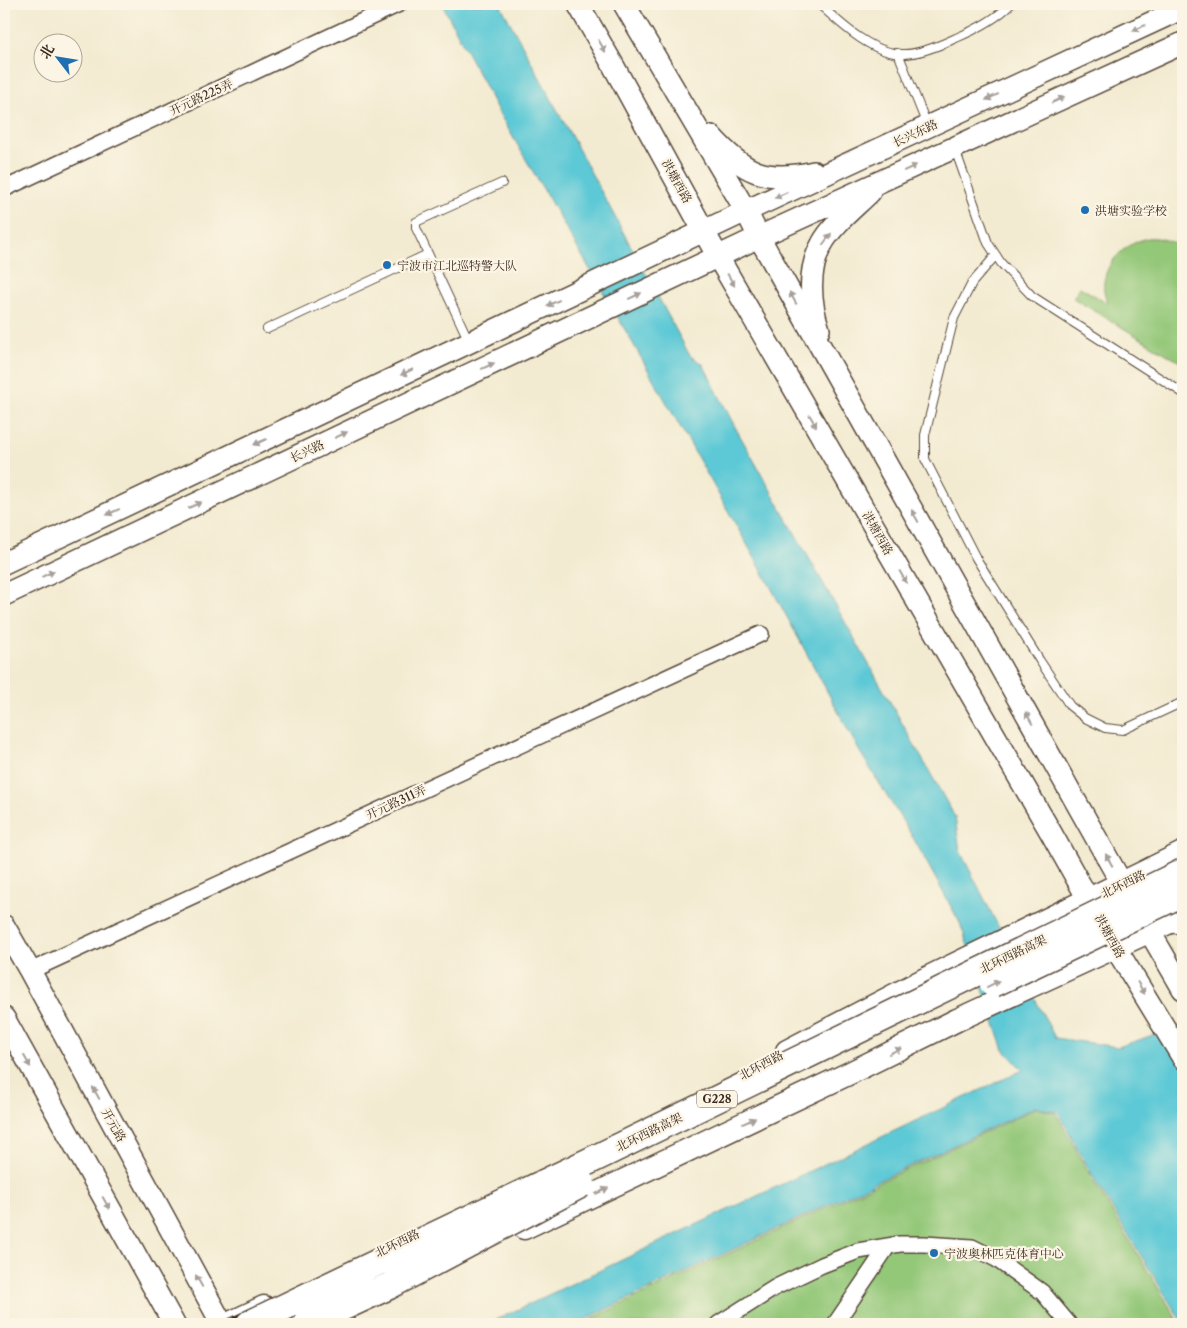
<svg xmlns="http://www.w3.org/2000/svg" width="1187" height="1328" font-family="'Libre Caslon Text','Noto Serif SC',serif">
<rect width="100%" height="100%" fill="#fcf5e5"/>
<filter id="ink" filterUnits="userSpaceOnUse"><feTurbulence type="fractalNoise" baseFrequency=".02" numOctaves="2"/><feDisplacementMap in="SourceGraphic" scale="10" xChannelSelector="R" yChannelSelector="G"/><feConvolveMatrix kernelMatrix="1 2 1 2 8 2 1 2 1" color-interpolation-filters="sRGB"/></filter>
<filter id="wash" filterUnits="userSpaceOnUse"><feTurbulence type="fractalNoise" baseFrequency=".0096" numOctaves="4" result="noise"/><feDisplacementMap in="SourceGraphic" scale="20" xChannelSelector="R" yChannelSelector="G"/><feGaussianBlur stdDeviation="1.12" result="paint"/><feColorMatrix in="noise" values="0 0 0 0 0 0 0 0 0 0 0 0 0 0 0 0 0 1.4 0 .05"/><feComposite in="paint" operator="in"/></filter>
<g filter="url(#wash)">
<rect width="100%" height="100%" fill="#f3ebd1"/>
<path fill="#94c879" stroke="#68794c" d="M 1148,238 C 1162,237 1171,241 1183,248 L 1183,364 L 1073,298 L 1080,287 L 1107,303 C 1106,299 1105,295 1104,291 C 1101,265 1125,243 1148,238 Z
M 1036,1108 L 1056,1113 L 1094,1182 L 1180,1324 L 580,1324 Z"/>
<path fill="#5dc9d6" stroke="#4c7a7a" d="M 442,4 L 500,4 L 690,356 L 702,363 L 706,370 L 735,427 L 955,817 L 960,851 L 1055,1038 L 1118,1047 L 1183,1025 L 1183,1324 L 1096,1182 L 1058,1112 L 1035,1107 L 575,1324 L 487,1324 L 1023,1070 L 1004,1050 L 960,923 L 915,841 L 860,752 L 761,569 L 631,340 L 499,113 Z"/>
</g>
<g filter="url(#ink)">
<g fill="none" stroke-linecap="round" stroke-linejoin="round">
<g stroke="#574739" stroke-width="10">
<path id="lane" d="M 819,4 C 841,24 872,54 904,54 C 920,54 941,45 956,38 C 975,30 996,19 1011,4
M 898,53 L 927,125
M 955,149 L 988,243 L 1001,263 L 1032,296 L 1183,393
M 996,255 L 972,283 L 954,318 L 925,435 L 925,459 L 976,558 L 1040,661 L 1070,706 L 1085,718 L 1105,728 L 1123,730 L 1183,702
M 267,329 L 428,254
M 469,341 L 416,228 L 416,222 L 502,183"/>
</g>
<g stroke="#574739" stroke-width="18">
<path id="street" d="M 4,189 L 399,4
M 30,971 L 761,634
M 718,1324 L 776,1287 L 822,1265 L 858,1251 L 900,1244 L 924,1244 L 972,1247 L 996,1259 L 1042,1292 L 1069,1324
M 835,1324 L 888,1246"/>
</g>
<g stroke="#574739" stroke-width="24">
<path id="secondary" d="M 578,4 L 613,65 L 718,257 L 1050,831 L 1115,947 L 1183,1058
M 624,4 L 746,211 L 759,237 L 1122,884 L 1183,989
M 711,136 C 744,173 765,183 814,172
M 819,330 C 810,302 807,271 822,244 C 832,225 855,207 870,192
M 4,563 L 746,211 L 1183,8
M 4,595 L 759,237 L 1183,43
M 4,926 L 30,971 L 222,1324
M 4,1018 L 174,1324"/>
</g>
<g stroke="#574739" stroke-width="25">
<path id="primary" d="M 787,1051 L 931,976 L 1167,861
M 524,1228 L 850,1073 L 957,1020 L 1183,916
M 228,1324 L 264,1307"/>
</g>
<g stroke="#574739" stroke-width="29">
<path id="highway" d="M 1153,870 L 1183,855
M 1176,920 L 1183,919"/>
</g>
<use href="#lane" stroke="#fff" stroke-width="8"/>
<use href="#street" stroke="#fff" stroke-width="15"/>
<use href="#secondary" stroke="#fff" stroke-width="21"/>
<use href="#primary" stroke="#fff" stroke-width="22"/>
<use href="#highway" stroke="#fff" stroke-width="26"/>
<g stroke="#3b2a1e" stroke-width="5.5">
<path id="rail" d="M 223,1324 L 1183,865
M 261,1324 L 1183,884"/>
</g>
<use href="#rail" stroke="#fcf5e5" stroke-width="4" stroke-dasharray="11" stroke-linecap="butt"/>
<g stroke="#574739" stroke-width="29" stroke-linecap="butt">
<path id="highway-bridge" d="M 993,984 L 1183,893
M 249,1324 L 600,1156 L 1183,872
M 307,1324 L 389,1286 L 582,1184"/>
</g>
<use href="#highway-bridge" stroke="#fff" stroke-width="26"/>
</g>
<defs><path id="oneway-solid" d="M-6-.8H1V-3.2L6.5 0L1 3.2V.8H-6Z" transform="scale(1.25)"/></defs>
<g fill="#a79f9a">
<use href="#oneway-solid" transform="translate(1139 28) rotate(155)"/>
<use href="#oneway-solid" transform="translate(602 46) rotate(60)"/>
<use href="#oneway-solid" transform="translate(992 97) rotate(155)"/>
<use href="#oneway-solid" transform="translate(1058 100) rotate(-25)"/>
<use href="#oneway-solid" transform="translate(910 168) rotate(-25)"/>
<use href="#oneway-solid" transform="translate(781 195) rotate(155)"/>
<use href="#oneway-solid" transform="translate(827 239) rotate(-53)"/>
<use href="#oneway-solid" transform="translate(731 280) rotate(60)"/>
<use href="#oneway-solid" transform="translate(635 296) rotate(-25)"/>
<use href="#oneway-solid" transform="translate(793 298) rotate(-119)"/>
<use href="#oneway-solid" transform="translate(553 303) rotate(155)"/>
<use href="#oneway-solid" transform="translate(488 366) rotate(-25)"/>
<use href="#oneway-solid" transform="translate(407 372) rotate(155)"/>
<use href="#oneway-solid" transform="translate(813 421) rotate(60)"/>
<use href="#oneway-solid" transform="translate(341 435) rotate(-25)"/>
<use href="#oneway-solid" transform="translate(260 442) rotate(155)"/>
<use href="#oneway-solid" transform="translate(195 505) rotate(-25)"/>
<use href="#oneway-solid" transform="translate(113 512) rotate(155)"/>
<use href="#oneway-solid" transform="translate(915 516) rotate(-119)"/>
<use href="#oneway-solid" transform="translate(48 574) rotate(-25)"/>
<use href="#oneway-solid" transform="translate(903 577) rotate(60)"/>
<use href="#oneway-solid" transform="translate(1029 718) rotate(-119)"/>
<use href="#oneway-solid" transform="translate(1109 860) rotate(-119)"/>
<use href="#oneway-solid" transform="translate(993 984) rotate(-26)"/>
<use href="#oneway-solid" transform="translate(1141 988) rotate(59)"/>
<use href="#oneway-solid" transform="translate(895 1051) rotate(-26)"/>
<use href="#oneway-solid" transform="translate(27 1061) rotate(61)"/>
<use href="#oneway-solid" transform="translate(96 1093) rotate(-119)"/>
<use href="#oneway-solid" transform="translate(749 1121) rotate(-25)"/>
<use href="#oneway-solid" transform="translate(602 1191) rotate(-25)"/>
<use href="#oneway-solid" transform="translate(106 1203) rotate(61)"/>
<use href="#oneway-solid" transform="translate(199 1281) rotate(-119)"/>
</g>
</g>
<g fill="#1f6fb2" stroke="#fcf5e5" stroke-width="2">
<circle cx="1085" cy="210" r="5"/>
<circle cx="387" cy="265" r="5"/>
<circle cx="934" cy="1253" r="5"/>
</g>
<g text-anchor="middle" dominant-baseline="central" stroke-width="4.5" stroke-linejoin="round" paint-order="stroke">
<rect fill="#fcf5e5" stroke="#75675a" stroke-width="1" x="697" y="1090.5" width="40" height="17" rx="4"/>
<g font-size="11" font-weight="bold" fill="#3b2a1e">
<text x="717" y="1099">G228</text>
</g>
<g font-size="12" fill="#3b2a1e" stroke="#fcf5e5">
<text transform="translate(201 97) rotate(-25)">开元路225弄</text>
<text transform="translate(915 133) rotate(-25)">长兴东路</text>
<text transform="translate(677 181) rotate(61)">洪塘西路</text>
<text transform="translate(307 451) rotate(-25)">长兴路</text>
<text transform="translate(878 533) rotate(60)">洪塘西路</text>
<text transform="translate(396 802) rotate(-25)">开元路311弄</text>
<text transform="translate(1123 884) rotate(-26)">北环西路</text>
<text transform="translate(1110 936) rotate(61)">洪塘西路</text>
<text transform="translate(1013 954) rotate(-26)">北环西路高架</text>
<text transform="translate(761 1065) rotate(-28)">北环西路</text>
<text transform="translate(114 1125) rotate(61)">开元路</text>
<text transform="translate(649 1132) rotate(-26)">北环西路高架</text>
<text transform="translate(397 1243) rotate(-26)">北环西路</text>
</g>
<g font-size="12" fill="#3b2a1e" stroke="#fcf5e5" text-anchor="start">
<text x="1095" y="210">洪塘实验学校</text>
<text x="397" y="265">宁波市江北巡特警大队</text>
<text x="944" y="1253">宁波奥林匹克体育中心</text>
</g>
</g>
<rect width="1187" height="1328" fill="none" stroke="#fcf5e5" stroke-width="20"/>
<g transform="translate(58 58) rotate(301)"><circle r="24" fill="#fcf5e5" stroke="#afa495"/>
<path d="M0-4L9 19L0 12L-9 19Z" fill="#1f6fb2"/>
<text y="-8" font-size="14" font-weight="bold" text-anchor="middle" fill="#3b2a1e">北</text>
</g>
</svg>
